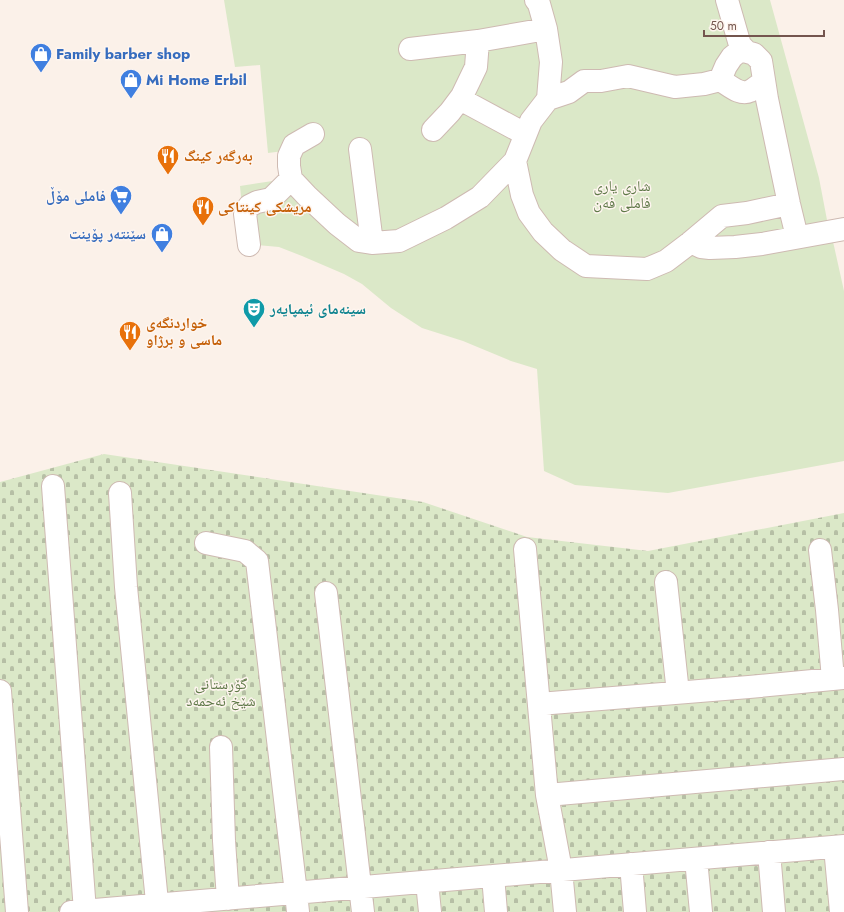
<svg xmlns="http://www.w3.org/2000/svg" width="844" height="912" font-family="Jost,'Noto Naskh Arabic',sans-serif">
<defs>
<pattern id="cemetery-stones" width="16" height="16" patternUnits="userSpaceOnUse"><rect width="16" height="16" fill="#dbe8c8"/><path d="M2 7V4a2 2 0 0 1 4 0v3zM10 15v-3a2 2 0 0 1 4 0v3z" fill="#b6bfa5"/></pattern>
</defs>
<rect width="100%" height="100%" fill="#fbf1e9"/>
<path fill="url(#cemetery-stones)" d="M 104,454 L 423,502 L 527,537 L 648,551 L 844,513 L 844,912 L 0,912 L 0,482 Z"/>
<path fill="#dbe8c8" d="M 224,0 L 770,0 L 819,178 L 827,220 L 834,246 L 844,291 L 844,461 L 668,493 L 575,485 L 544,471 L 537,369 L 511,361 L 463,341 L 422,328 L 391,308 L 362,284 L 344,274 L 302,256 L 279,247 L 257,245 L 246,249 L 240,186 L 286,179 L 284,151 L 268,153 L 260,65 L 235,67 Z"/>
<g fill="none" stroke-linecap="round" stroke-linejoin="round">
<g stroke="#cebab2" stroke-width="24">
<path id="minor" d="M 727,0 L 740,45 L 747,52 L 754,54 L 761,61 L 767,99 L 789,204 L 797,237
M 410,49 L 478,41 L 546,29
M 720,80 C 729,85 740,96 750,91 C 755,89 758,84 764,83
M 460,99 L 525,134
M 548,99 L 569,92 L 584,81 L 601,81 L 628,76 L 675,87 L 704,84 L 720,80 L 726,66 L 732,57 L 743,48
M 433,130 L 450,112 L 462,96 L 476,67 L 478,41
M 360,149 L 372,243
M 515,161 L 522,195 L 529,213 L 543,232 L 562,250 L 586,266 L 647,269 L 666,261 L 691,242 L 722,216 L 747,213 L 789,204
M 291,179 L 307,196 L 337,224 L 359,241 L 372,243 L 399,241 L 446,218 L 480,197 L 515,161 L 531,121 L 548,99 L 551,62 L 546,29 L 539,4 L 536,0
M 691,242 L 701,247 L 710,248 L 735,247 L 762,244 L 844,229
M 249,245 L 245,214 L 249,206 L 257,202 L 271,199 L 291,179 L 289,166 L 289,156 L 294,145 L 313,134
M 53,486 L 85,911
M 120,493 L 126,587 L 158,912
M 206,543 L 245,551 L 257,561 L 296,893 L 298,912
M 525,549 L 547,795 L 561,870 L 565,912
M 820,550 L 827,610 L 833,679
M 666,582 L 678,693
M 326,593 L 363,912
M 0,691 L 17,912
M 539,704 L 749,687 L 844,678
M 221,747 L 224,841 L 228,899
M 547,795 L 844,769
M 835,847 L 841,912
M 769,852 L 774,912
M 696,859 L 701,912
M 631,864 L 635,912
M 493,876 L 496,912
M 427,882 L 430,912
M 71,912 L 844,846"/>
</g>
<use href="#minor" stroke="#fff" stroke-width="22"/>
</g>
<defs>
<g id="shop-pin" transform="scale(1.15)"><path d="M0 17L-7.5 6A9.5 9.5 0 1 1 7.5 6Z" fill="#3f7fe0" stroke="#fef5ef"/><path d="M-5-2.5h2.3a2.7 3.5 0 0 1 5.4 0H5L5.5 6h-11ZM-1.5-2.5h3a1.5 2.3 0 0 0-3 0Z" fill="#fff"/></g>
<g id="restaurant-pin" transform="scale(1.15)"><path d="M0 17L-7.5 6A9.5 9.5 0 1 1 7.5 6Z" fill="#e8710a" stroke="#fef5ef"/><path d="M-5-6h1v4h1v-4h1v4h1v-4h1v5L-1.5 .5V6h-2V.5L-5-1ZM5-6V6H3V1.5H1.5Q1.5-4 5-6Z" fill="#fff"/></g>
<g id="supermarket-pin" transform="scale(1.15)"><path d="M0 17L-7.5 6A9.5 9.5 0 1 1 7.5 6Z" fill="#3f7fe0" stroke="#fef5ef"/><path d="M-6-5.5h2.5l.6 2H6L4.5 2H-2.5L-4.4-4H-6ZM-1.5 3.2a1.3 1.3 0 1 0 .1 0ZM3 3.2a1.3 1.3 0 1 0 .1 0Z" fill="#fff"/></g>
<g id="theatre-pin" transform="scale(1.15)"><path d="M0 17L-7.5 6A9.5 9.5 0 1 1 7.5 6Z" fill="#0f9aa8" stroke="#fef5ef"/><path d="M-5-5.5Q0-4 5-5.5V0Q5 5 0 6Q-5 5-5 0ZM-3.3-2.5H-1v1.5H-3.3ZM1-2.5H3.3v1.5H1ZM-2.8 1Q0 5.5 2.8 1Z" fill="#fff"/></g>
</defs>
<g fill-rule="evenodd">
<use href="#shop-pin" x="41" y="54"/>
<use href="#shop-pin" x="131" y="80"/>
<use href="#restaurant-pin" x="168" y="156"/>
<use href="#supermarket-pin" x="121" y="196"/>
<use href="#restaurant-pin" x="203" y="207"/>
<use href="#shop-pin" x="162" y="234"/>
<use href="#theatre-pin" x="254" y="309"/>
<use href="#restaurant-pin" x="130" y="332"/>
</g>
<g text-anchor="middle" dominant-baseline="central" stroke-width="3" stroke-linejoin="round" paint-order="stroke">
<g font-size="15" font-weight="bold" fill="#366cbe" stroke="#fef5ef" text-anchor="start">
<text x="56" y="54">Family barber shop</text>
<text x="146" y="80">Mi Home Erbil</text>
<text x="106" y="196" text-anchor="end">فاملی مۆڵ</text>
<text x="146" y="234" text-anchor="end">سێنتەر پۆینت</text>
</g>
<g font-size="15" font-weight="bold" fill="#c56008" stroke="#fef5ef" text-anchor="start">
<text x="184" y="156">بەرگەر کینگ</text>
<text x="218" y="207">مریشکی کینتاکی</text>
<text x="146" y="323">خواردنگەی<tspan x="146" dy="17">ماسی و برژاو</tspan></text>
</g>
<g font-size="15" fill="#5e7847" stroke="#fef5ef">
<text x="622" y="186">شاری یاری<tspan x="622" dy="17">فاملی فەن</tspan></text>
<text x="221" y="684">گۆڕستانی<tspan x="221" dy="17">شێخ ئەحمەد</tspan></text>
</g>
<g font-size="15" font-weight="bold" fill="#0d838f" stroke="#fef5ef" text-anchor="start">
<text x="270" y="309">سینەمای ئیمپایەر</text>
</g>
</g>
<path d="M704 30v6h120v-6" fill="none" stroke="#74554e" stroke-width="2"/>
<text x="710" y="30" font-size="12" fill="#74554e" stroke="#fef5ef" stroke-width="3" paint-order="stroke">50 m</text>
</svg>
